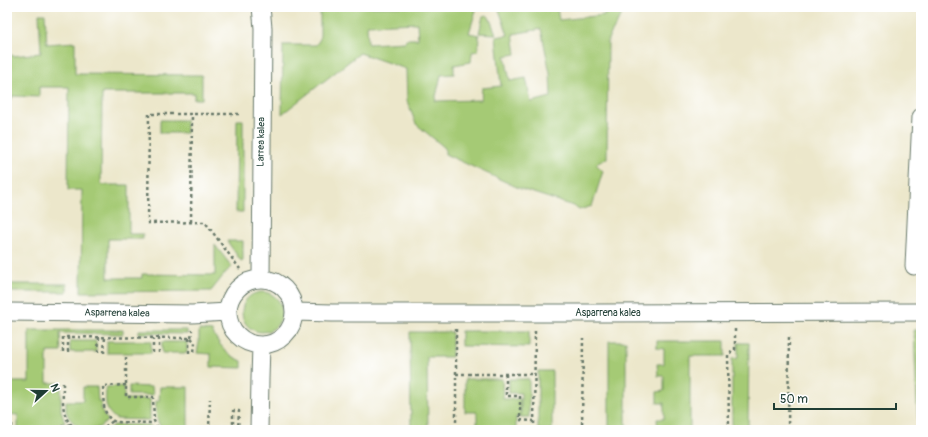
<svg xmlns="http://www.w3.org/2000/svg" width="928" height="437" font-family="Pangolin,sans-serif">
<rect width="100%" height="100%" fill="#fff"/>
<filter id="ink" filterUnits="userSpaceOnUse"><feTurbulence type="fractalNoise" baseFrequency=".025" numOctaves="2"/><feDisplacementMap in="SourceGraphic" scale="8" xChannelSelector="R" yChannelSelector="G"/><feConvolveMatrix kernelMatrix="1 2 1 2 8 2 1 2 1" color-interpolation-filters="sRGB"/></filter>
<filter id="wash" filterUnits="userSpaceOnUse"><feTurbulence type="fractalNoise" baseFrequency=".012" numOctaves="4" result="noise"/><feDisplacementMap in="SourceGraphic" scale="16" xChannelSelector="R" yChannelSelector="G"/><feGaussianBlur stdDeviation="0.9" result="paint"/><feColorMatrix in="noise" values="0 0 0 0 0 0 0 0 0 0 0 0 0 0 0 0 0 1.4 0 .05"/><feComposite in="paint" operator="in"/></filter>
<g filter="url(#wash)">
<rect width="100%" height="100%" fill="#ece7cb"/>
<path fill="#a5ca75" stroke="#628454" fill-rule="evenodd" d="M 320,7 L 477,7 L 469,33 L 479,35 L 478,51 L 472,52 L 471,62 L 454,65 L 454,74 L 441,75 L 435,101 L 481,100 L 482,88 L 501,86 L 496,37 L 508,35 L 498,7 L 557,7 L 559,20 L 605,15 L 604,7 L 626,7 L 608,39 L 607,158 L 596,164 L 603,171 L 592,206 L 579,210 L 574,206 L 521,189 L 445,154 L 445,148 L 416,124 L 407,101 L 406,69 L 360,53 L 282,114 L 283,45 L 316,45 L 320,39 ZM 417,23 L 418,39 L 406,39 L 405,42 L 368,44 L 367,25 ZM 541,29 L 550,73 L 551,97 L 531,102 L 526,78 L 510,81 L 505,56 L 516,54 L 513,34 Z
M 39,14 L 45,14 L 47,44 L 75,42 L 75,74 L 202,75 L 202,99 L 194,99 L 194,93 L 102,93 L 101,185 L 129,185 L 129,234 L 143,234 L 143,239 L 108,239 L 108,278 L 142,278 L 142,274 L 215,275 L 215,245 L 232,267 L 226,272 L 211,291 L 81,292 L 82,190 L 68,190 L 69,87 L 39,87 L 39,97 L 12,96 L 12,99 L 7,99 L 7,27 L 8,53 L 13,56 L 41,53 Z
M 487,15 L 489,17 L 496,34 L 479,33 L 483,16 Z
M 160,120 L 186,120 L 186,133 L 160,133 Z
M 237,120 L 243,120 L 243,212 L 236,212 Z
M 227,241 L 243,241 L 243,260 L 241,261 Z
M 10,284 L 67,284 L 67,292 L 9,292 Z
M242 312a20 20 0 1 1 40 0a20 20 0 1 1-40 0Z
M 29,330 L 123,330 L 123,334 L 60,333 L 61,352 L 47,352 L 47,383 L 61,383 L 61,411 L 65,423 L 59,423 L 54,430 L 18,430 L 18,415 L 7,414 L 7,382 L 29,382 Z
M 139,330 L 187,330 L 187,334 L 139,333 Z
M 199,330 L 212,331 C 219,345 227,355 242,361 L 242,368 L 211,367 L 211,354 L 197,353 L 199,342 Z
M 914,330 L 921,330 L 921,430 L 918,430 Z
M 461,331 L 529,331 L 529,347 L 461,346 Z
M 410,332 L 452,332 L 452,357 L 427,357 L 428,430 L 411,430 Z
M 70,341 L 96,341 L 96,352 L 70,352 Z
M 107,341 L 151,341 L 151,353 L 107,353 Z
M 609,341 L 626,341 L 626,430 L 609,430 Z
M 657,341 L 725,341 L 725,356 L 690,356 L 690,430 L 658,430 L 657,419 L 664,419 L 664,403 L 657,403 L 657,392 L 664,391 L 664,376 L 658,376 L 657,364 L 664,364 L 664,349 L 657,348 Z
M 162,342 L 187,342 L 187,353 L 162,353 Z
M 738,343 L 749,343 L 748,430 L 732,430 L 732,359 L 738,358 Z
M 538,371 L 552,371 L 552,430 L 538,430 Z
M 465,379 L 502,379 L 503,399 L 520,399 L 520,417 L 516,417 L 516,430 L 477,430 L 477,412 L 465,412 Z
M 509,379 L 529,379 L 529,417 L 521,417 L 521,393 L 509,393 Z
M 124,386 L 124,399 L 150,399 L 150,420 L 117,419 C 103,411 106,400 106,387 Z
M 129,386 L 152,387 L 153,395 L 129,395 Z
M 83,387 L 97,387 L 98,401 L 101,401 C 101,410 102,414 108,420 C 104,424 100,428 94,429 C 82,431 69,422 66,411 C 66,408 66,404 66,401 L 83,401 Z
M 160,387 L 188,387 L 188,430 L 163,430 C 155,420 156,413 156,401 L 159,401 Z
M 114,425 L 144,425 L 150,426 L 156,430 L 107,430 Z"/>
</g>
<g filter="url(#ink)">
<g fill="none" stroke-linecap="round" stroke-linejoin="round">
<g stroke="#677869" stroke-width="19">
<path id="minor" d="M 914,266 L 921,117
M 261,278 L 263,28 L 261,7
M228 312a33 33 0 1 1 66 0a33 33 0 1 1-66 0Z
M 7,312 L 192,314 L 228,312
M 295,312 L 332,313 L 598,313 L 921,312
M 259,430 L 260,379 L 261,345"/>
</g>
<path stroke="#677869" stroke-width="2.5" stroke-dasharray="3 3" stroke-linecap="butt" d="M 239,114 L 149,114 L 148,223 L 205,222 L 240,269
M 191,222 L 192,114
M 456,329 L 456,430
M 68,337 L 68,352
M 159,338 L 159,353
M 191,338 L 195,342 L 194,353
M 63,352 L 63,337 L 191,338 L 192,330
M 98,352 L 99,337
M 104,353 L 105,337
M 153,353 L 153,337
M 189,353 L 189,338
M 126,357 L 126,397 L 153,397 L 154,421 L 159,430
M 456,374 L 535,374
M 506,374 L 506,396 L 520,396 L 520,420 L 534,421
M 63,383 C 63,401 60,421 79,430
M 126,385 L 103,386 C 104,399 101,417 116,422 L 154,423
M 7,423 L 12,423 L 12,430
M 57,430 L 60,427 L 71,424
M 100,430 L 113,421
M 209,430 L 210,399
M 233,430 L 233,411 L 239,411 L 238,430
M 534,430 L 535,328
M 582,430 L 583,338
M 729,430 L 728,354 L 735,350 L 735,328
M 788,430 L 789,335"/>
<use href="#minor" stroke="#fff" stroke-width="17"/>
</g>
</g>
<g text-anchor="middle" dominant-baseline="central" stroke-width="3" stroke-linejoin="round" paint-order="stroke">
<g font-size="10" fill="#1f3d34" stroke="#fff">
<text transform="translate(261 142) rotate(-89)">Larrea kalea</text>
<text transform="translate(117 313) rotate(1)">Asparrena kalea</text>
<text x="608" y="313">Asparrena kalea</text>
</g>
</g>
<rect width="928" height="437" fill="none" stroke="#fff" stroke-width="24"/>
<g transform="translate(46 391) rotate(69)" stroke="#ffffff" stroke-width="3" paint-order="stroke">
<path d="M0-3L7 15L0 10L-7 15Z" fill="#1f3d34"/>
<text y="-6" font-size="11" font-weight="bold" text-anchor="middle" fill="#1f3d34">N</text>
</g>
<path d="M774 403v6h122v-6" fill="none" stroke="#1f3d34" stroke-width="2"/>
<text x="780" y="403" font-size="12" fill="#1f3d34" stroke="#ffffff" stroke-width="3" paint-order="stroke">50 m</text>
</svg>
